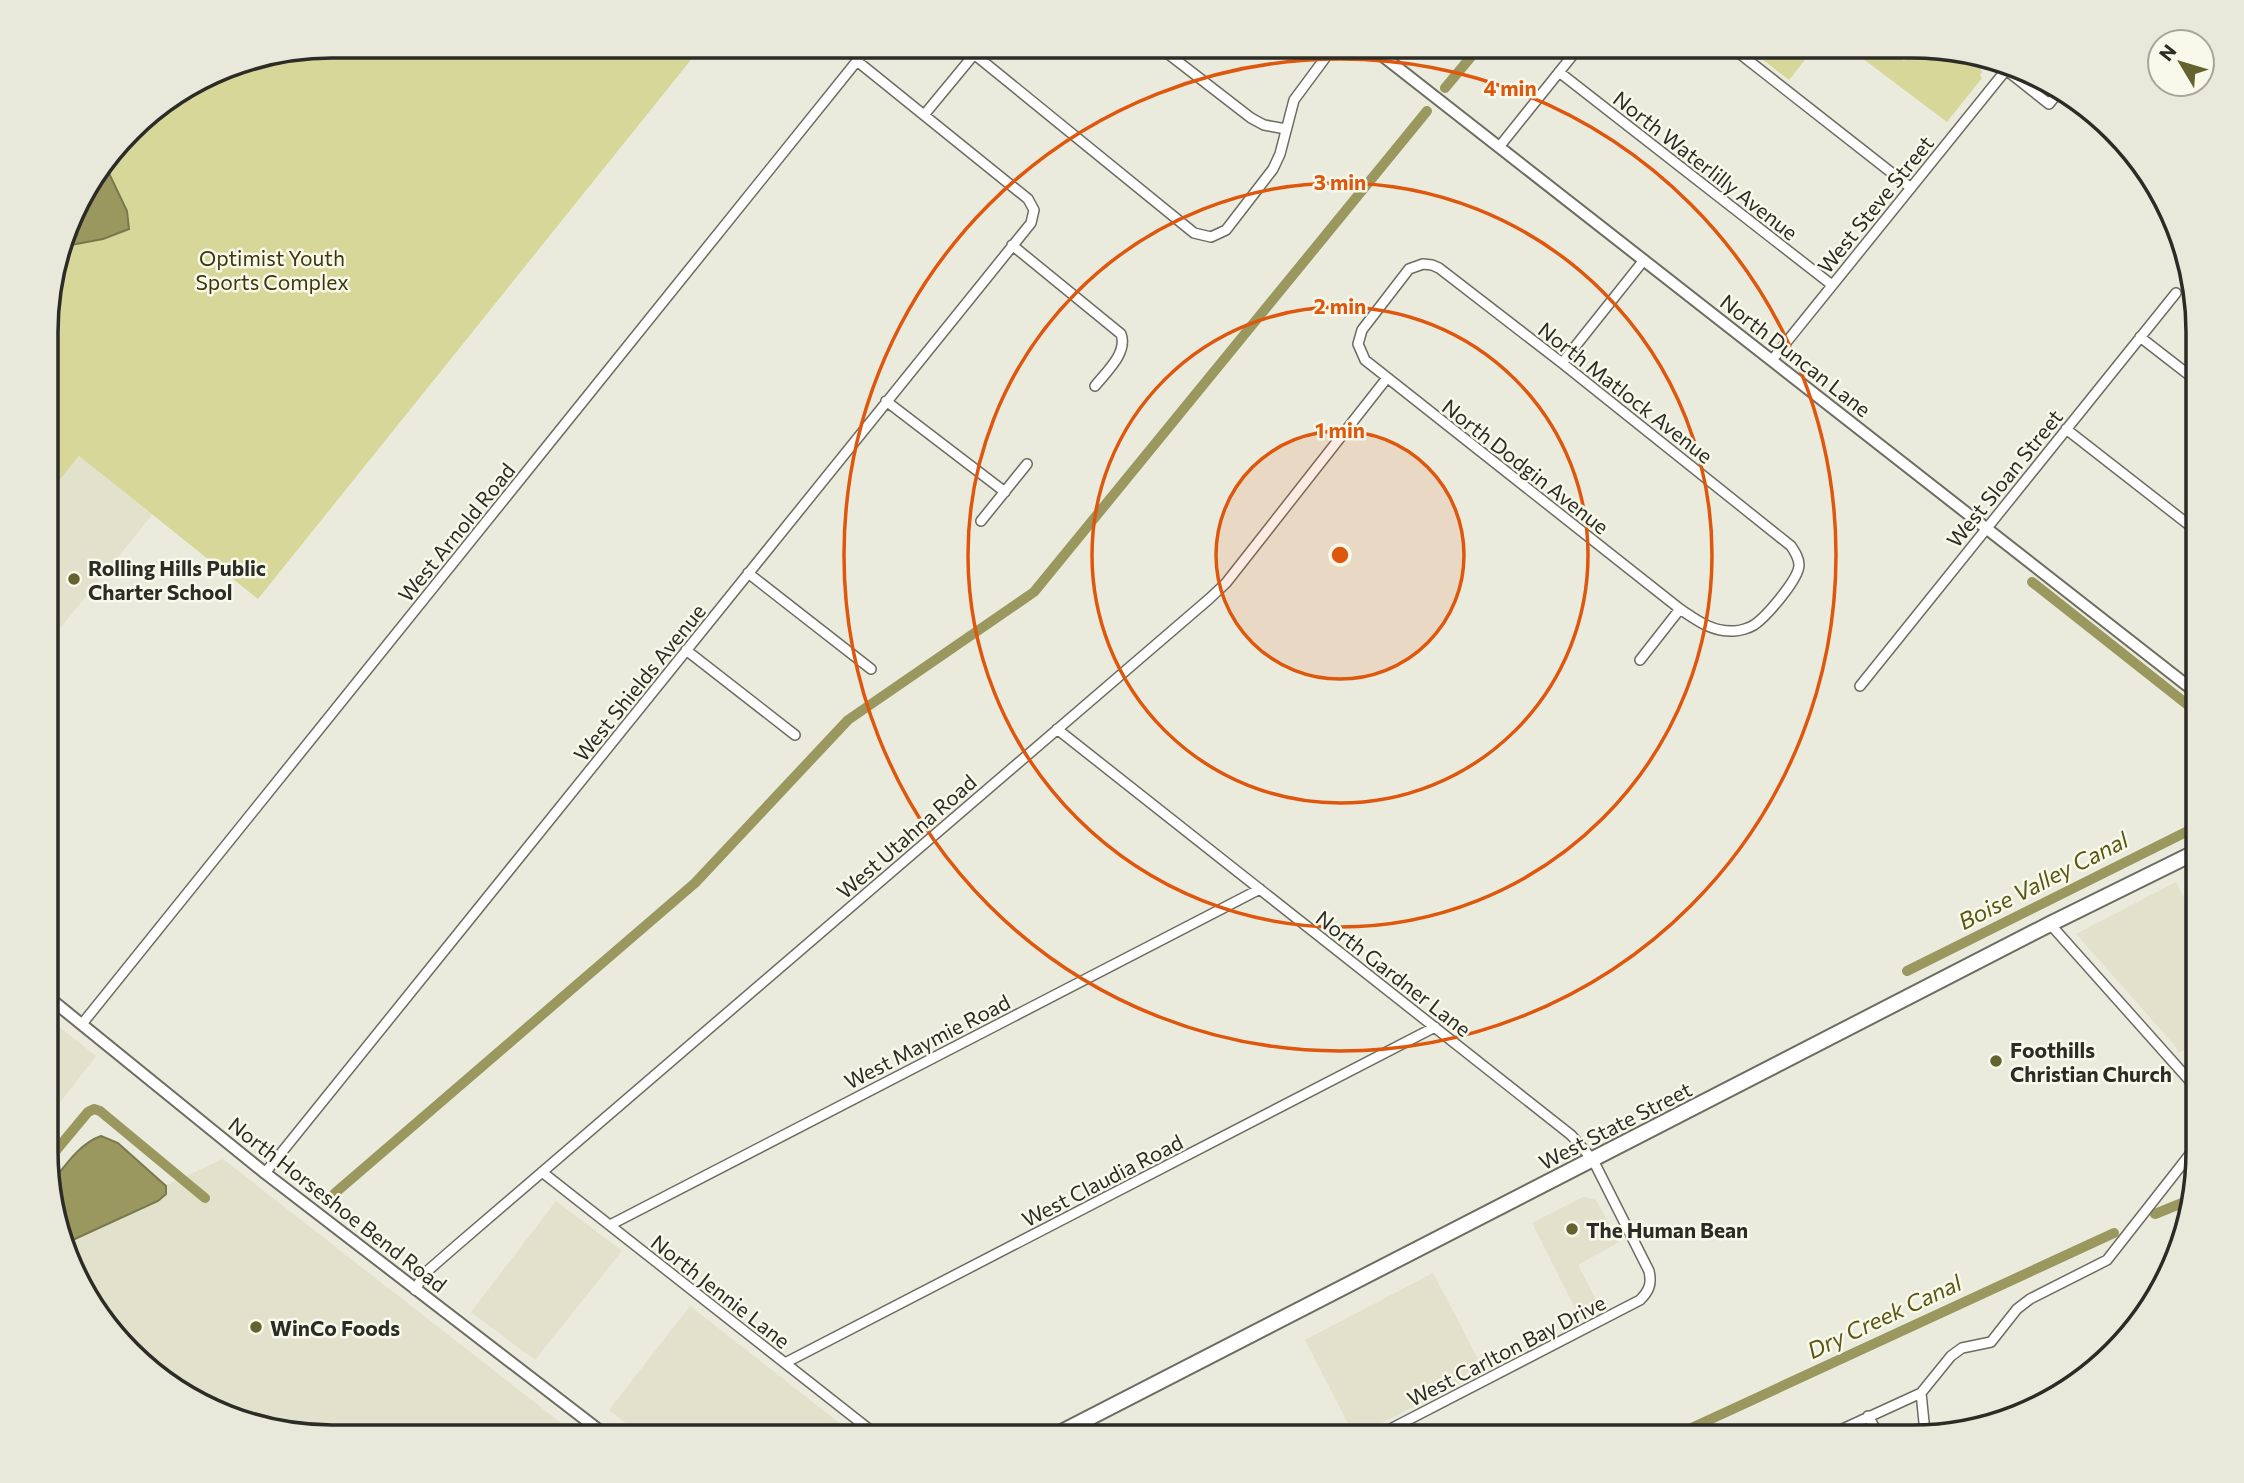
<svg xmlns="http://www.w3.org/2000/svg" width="2244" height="1483" font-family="Commissioner,sans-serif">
<rect width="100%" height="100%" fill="#ebebdd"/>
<path fill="#e1e1cc" d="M 79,456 L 152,515 L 48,643 L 48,494 Z
M 2176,882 L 2198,925 L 2198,1045 L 2178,1053 L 2176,1047 L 2076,934 Z
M 48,1018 L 96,1056 L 48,1118 Z
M 223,1159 L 579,1437 L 331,1437 L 240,1422 L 172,1389 L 84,1295 L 63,1233 Z
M 1583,1197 L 1596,1200 L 1619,1242 L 1578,1265 L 1601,1309 L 1581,1320 L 1532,1223 Z
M 556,1201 L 622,1251 L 535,1360 L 471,1312 Z
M 1433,1273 L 1484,1370 L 1355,1437 L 1305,1340 Z
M 690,1306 L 814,1403 L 857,1437 L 643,1437 L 609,1410 Z"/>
<path fill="#d8d79a" d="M 331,46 L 702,46 L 258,599 L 79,456 L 48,494 L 48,294 L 75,205 L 143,117 L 222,67 Z
M 1745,46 L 1816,46 L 1789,80 Z
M 1846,46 L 1883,46 L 1904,61 L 1917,46 C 1939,50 1972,49 1982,72 L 1980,75 L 1982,78 L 1947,122 Z"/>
<path fill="#9a985e" stroke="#79784e" stroke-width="2" d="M 104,167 L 108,171 L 127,211 L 129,229 L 103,239 L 71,245 L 61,251 L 75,205 Z
M 101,1136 L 118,1143 L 166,1186 L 166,1194 L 158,1201 L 66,1243 L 48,1187 C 63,1169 78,1144 101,1136 Z"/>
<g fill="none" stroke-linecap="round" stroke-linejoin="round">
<path stroke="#9a985e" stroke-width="10" d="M 1445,88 L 1480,46
M 2032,582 L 2198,713
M 1907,971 L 2198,826
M 48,1160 L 88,1112 L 94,1109 L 100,1111 L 205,1198
M 328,1202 L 335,1193 L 695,883 L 848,720 L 1034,592 L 1427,111
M 2155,1214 L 2192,1199
M 1672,1437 L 2114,1233"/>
<g stroke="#6c6c61" stroke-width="12">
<path id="minor" d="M 1158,46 L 1251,118 L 1264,125 L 1286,129
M 1730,46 L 1911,188
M 974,54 L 1194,233 L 1211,237 L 1226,230 L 1273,169 L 1280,154 L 1294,100 L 1334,46
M 1991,58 L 2049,104 L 2061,89
M 1559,72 L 1832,285
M 924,115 L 981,46
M 1499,147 L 1580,46
M 1012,245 L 1121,334 C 1128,353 1106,372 1095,386
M 1423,264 L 1432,265 L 1439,268 L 1562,363 L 1791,546 C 1795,552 1799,558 1799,565 C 1799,579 1766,617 1754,625 C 1749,628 1740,631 1734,631 C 1712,632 1698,621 1680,609 L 1365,360 L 1358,344 L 1362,330 L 1409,269 Z
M 2140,337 L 2198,382
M 1772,360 L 2006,70
M 1562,363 L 1644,260
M 886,401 L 1005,492
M 2066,429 L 2198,532
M 981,521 L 1027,464
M 748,573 L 871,669
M 686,650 L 795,735
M 1640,660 L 1680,609
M 1860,686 L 2176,293
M 1057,729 L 1571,1135 L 1593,1160 L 1649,1271 C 1652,1284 1649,1291 1640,1300 L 1375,1437
M 2050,924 L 2198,1090
M 82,1024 L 869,46
M 542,1172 L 879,1437
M 265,1173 L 1031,223 L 1034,210 L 1028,199 L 857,61
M 610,1225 L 1260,889
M 415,1290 L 424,1274 L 456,1246 L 1209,599 L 1226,583 L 1387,378
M 785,1363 L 1435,1027
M 1868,1416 L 1880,1437
M 1591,1437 C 1601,1432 1613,1430 1623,1437
M 1825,1437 L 1921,1393 L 1951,1356 L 1962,1348 L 1991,1342 L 2017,1309 L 2030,1299 L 2107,1260 L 2198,1144
M 1897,1437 L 1925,1432 L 1921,1393"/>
</g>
<g stroke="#6c6c61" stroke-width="14">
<path id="tertiary" d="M 1370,46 L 2198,694
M 48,997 L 265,1173 L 608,1437"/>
</g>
<g stroke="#6c6c61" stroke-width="18">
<path id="primary" d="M 1052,1437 L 2050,924 L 2198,851"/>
</g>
<use href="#minor" stroke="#fff" stroke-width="9"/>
<use href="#tertiary" stroke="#fff" stroke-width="10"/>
<use href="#primary" stroke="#fff" stroke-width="14"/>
</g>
<circle cx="1340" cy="555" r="124" fill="#df570d" fill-opacity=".12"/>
<g fill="none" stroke="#df570d" stroke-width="3.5">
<circle cx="1340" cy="555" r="124"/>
<circle cx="1340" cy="555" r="248"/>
<circle cx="1340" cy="555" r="372"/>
<circle cx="1340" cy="555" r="496"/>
</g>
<g fill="#646330" stroke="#f8f8eb" stroke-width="2.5">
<circle cx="74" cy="579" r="7"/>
<circle cx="1996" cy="1061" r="7"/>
<circle cx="1572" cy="1229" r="7"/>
<circle cx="256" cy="1327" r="7"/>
</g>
<g text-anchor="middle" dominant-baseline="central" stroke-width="5" stroke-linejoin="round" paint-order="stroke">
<g font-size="21" fill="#2c2c27" stroke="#f8f8eb">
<text transform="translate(1706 165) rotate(38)">North Waterlilly Avenue</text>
<text transform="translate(1875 204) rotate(-51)">West Steve Street</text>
<text transform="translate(1796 355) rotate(38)">North Duncan Lane</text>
<text transform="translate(1626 392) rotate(38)">North Matlock Avenue</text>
<text transform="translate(1526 466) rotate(38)">North Dodgin Avenue</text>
<text transform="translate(2004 478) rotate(-51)">West Sloan Street</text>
<text transform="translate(456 532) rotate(-51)">West Arnold Road</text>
<text transform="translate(639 682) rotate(-51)">West Shields Avenue</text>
<text transform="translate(906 836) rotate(-41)">West Utahna Road</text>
<text transform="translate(1394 973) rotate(38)">North Gardner Lane</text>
<text transform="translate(927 1041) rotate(-27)">West Maymie Road</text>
<text transform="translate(1615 1125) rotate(-27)">West State Street</text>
<text transform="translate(1102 1180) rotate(-27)">West Claudia Road</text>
<text transform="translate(338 1204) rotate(38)">North Horseshoe Bend Road</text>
<text transform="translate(721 1291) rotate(38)">North Jennie Lane</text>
<text transform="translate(1506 1350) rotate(-27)">West Carlton Bay Drive</text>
</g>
<g font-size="21" fill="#3a3808" stroke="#f8f8eb">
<text x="272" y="257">Optimist Youth<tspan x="272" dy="24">Sports Complex</tspan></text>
</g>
<g font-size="21" font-weight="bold" fill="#2c2c27" stroke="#f8f8eb" text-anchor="start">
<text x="88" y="567">Rolling Hills Public<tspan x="88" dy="24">Charter School</tspan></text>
<text x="2010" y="1049">Foothills<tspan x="2010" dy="24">Christian Church</tspan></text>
<text x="1586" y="1229">The Human Bean</text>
<text x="270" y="1327">WinCo Foods</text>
</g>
<g font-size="23" font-style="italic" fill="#5a5711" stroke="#f8f8eb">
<text transform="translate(2043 880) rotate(-27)">Boise Valley Canal</text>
<text transform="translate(1884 1316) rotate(-25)">Dry Creek Canal</text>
</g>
</g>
<path d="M0 0H2244V1483H0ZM332 58H1912A274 274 0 0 1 2186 332V1151A274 274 0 0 1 1912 1425H332A274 274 0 0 1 58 1151V332A274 274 0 0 1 332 58Z" fill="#e8e8db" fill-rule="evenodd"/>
<path fill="none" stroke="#2c2c27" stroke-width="3.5" d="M332 58H1912A274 274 0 0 1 2186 332V1151A274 274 0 0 1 1912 1425H332A274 274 0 0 1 58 1151V332A274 274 0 0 1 332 58Z"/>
<circle cx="1340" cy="555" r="10" fill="#df570d" stroke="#f8f8eb" stroke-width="3.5"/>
<g font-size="21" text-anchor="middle" font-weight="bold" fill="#df570d" stroke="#f8f8eb" stroke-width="5" stroke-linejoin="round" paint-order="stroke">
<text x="1510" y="96">4 min</text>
<text x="1340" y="190">3 min</text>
<text x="1340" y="314">2 min</text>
<text x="1340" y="438">1 min</text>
</g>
<g transform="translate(2181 63) rotate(308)"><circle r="33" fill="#f8f8eb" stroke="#a6a69d" stroke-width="2"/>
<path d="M0-5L12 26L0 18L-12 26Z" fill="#646330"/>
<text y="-10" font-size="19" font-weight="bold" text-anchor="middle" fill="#2c2c27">N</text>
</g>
</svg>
